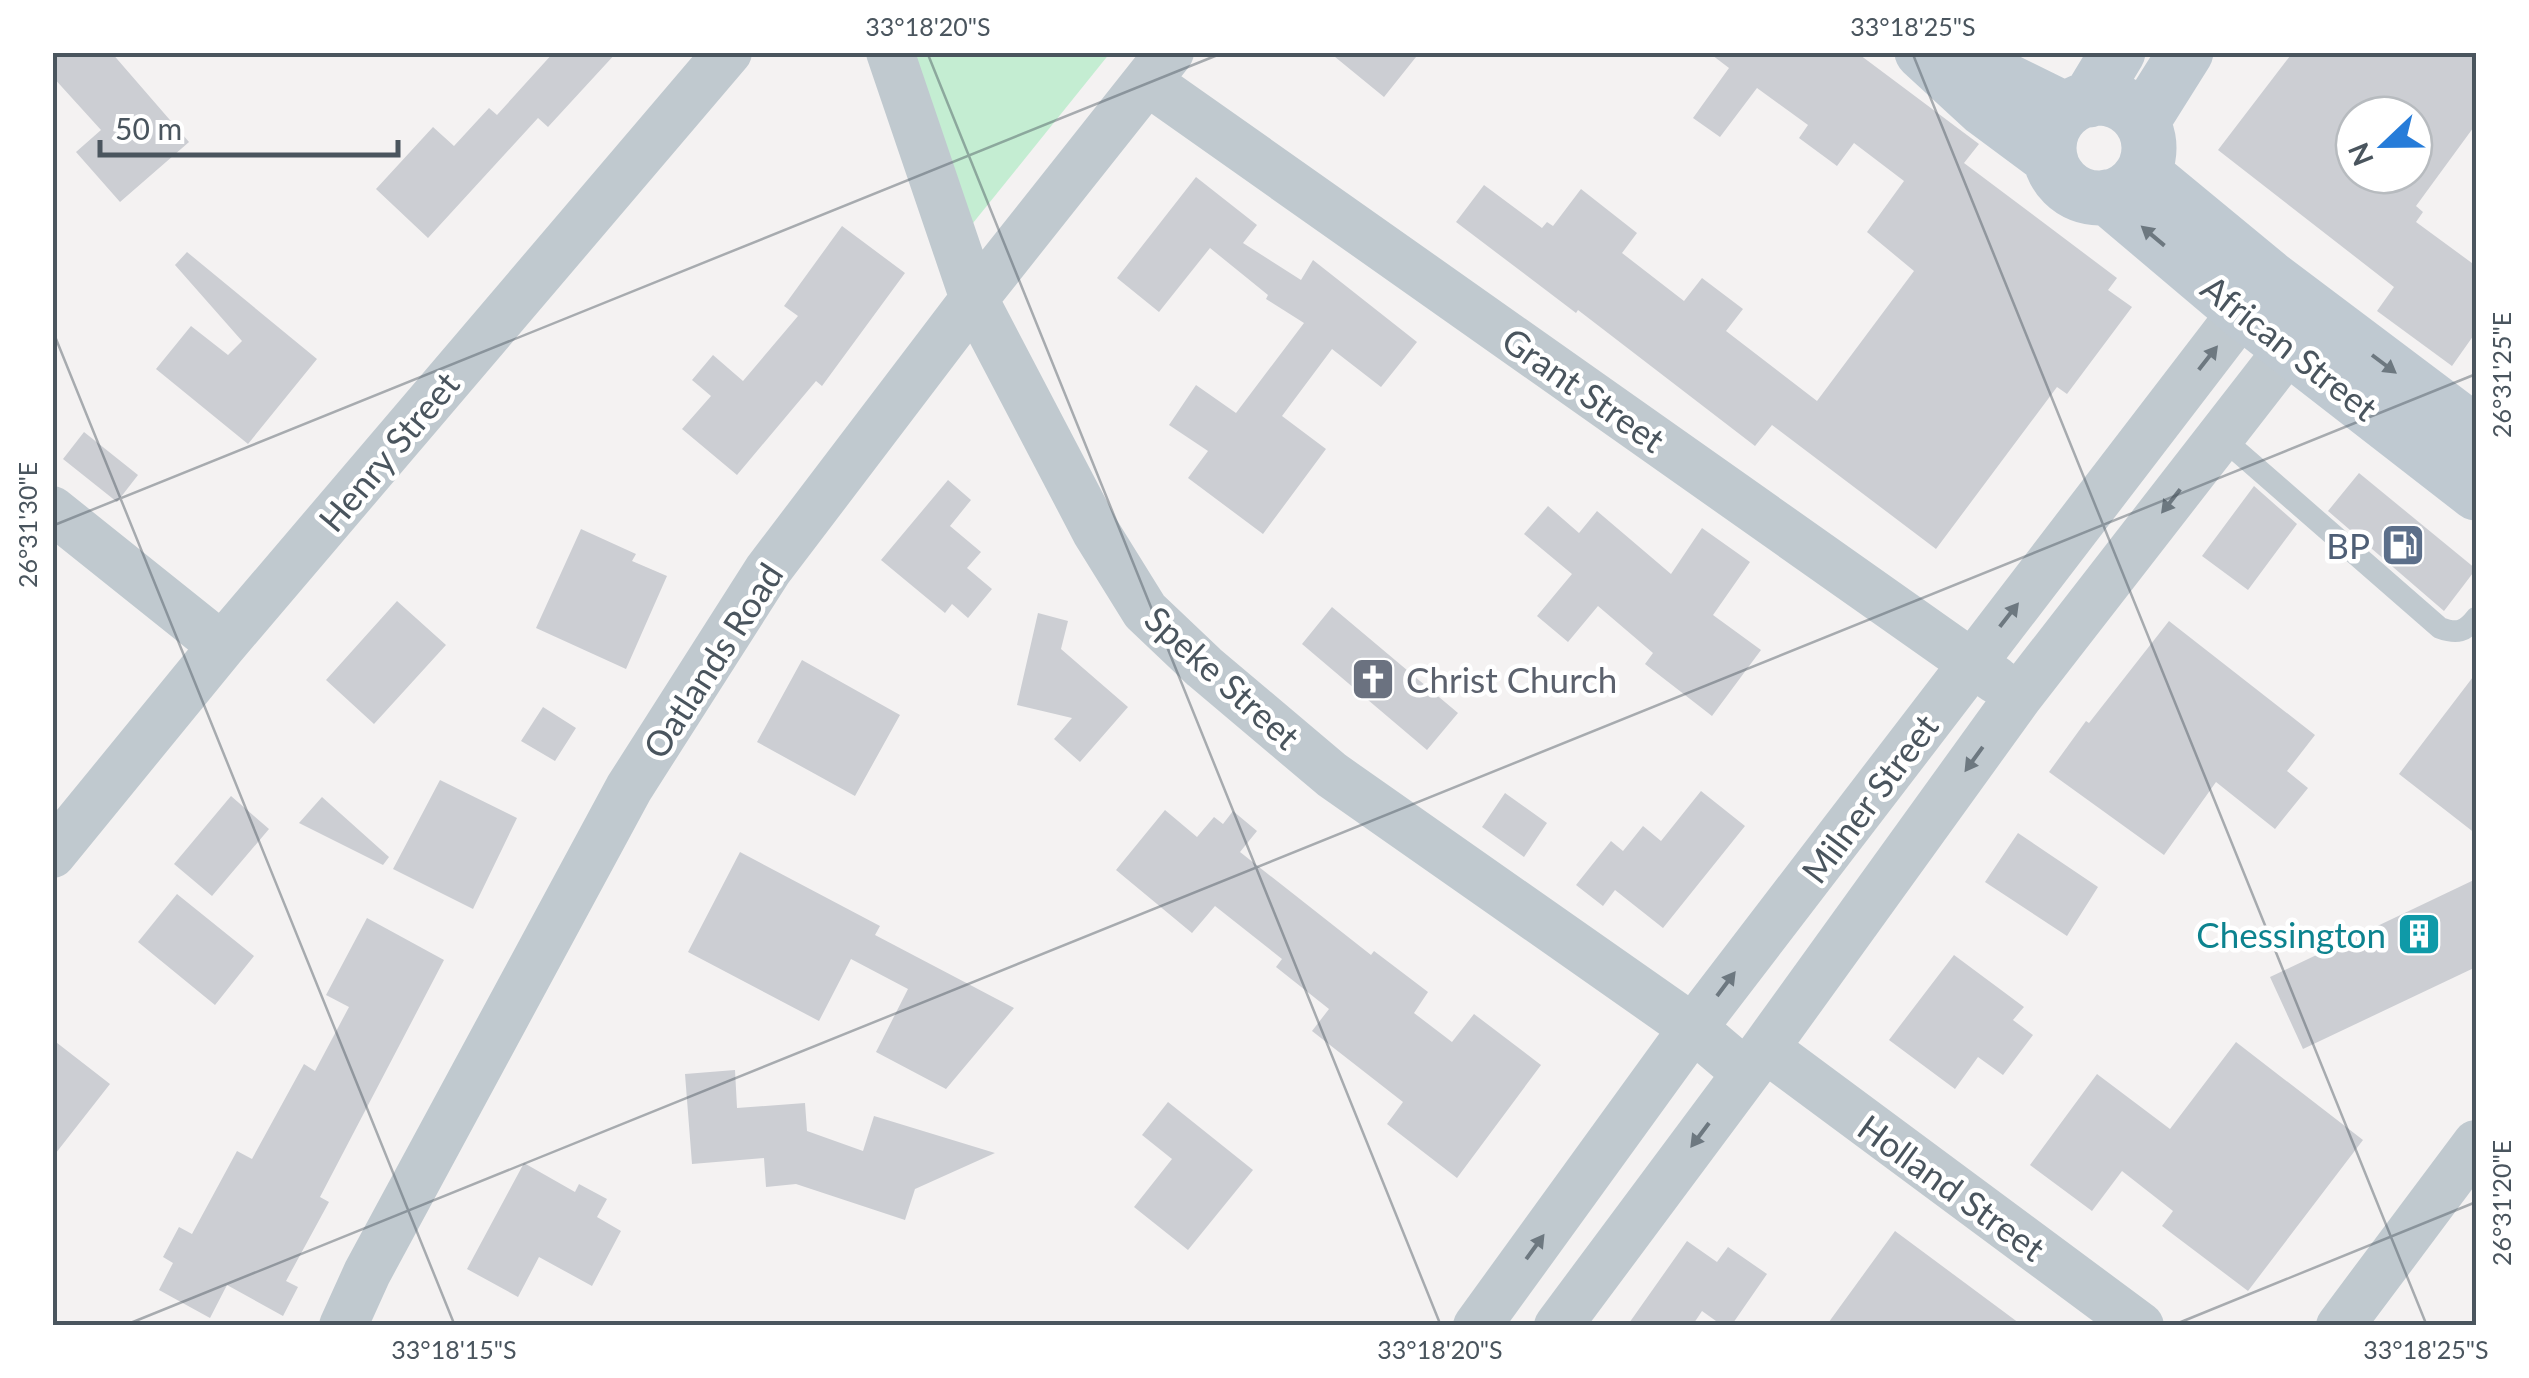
<svg xmlns="http://www.w3.org/2000/svg" width="2529" height="1378" font-family="Lato,sans-serif">
<rect width="100%" height="100%" fill="#f4f2f2"/>
<path fill="#c4edd2" d="M 911,52 L 1110,53 L 973,223 Z"/>
<path fill="#ccced3" fill-rule="evenodd" d="M 52,52 L 111,52 L 189,142 L 120,202 L 76,152 L 101,130 L 52,76 Z
M 554,52 L 617,52 L 548,127 L 538,118 L 428,238 L 376,189 L 433,127 L 454,146 L 489,108 L 497,115 Z
M 1329,52 L 1420,52 L 1384,97 Z
M 1708,52 L 1856,52 L 1979,144 L 1964,163 L 2117,278 L 2108,290 L 2132,307 L 2067,394 L 2057,387 L 1936,549 L 1772,425 L 1755,446 L 1578,310 L 1576,313 L 1456,222 L 1484,185 L 1542,228 L 1547,222 L 1553,226 L 1581,189 L 1637,233 L 1622,253 L 1684,301 L 1702,278 L 1743,309 L 1726,331 L 1817,401 L 1914,271 L 1867,232 L 1904,181 L 1854,143 L 1837,166 L 1799,138 L 1808,125 L 1757,88 L 1720,137 L 1693,118 L 1729,68 Z
M 2293,52 L 2476,52 L 2476,124 L 2416,206 L 2423,212 L 2416,222 L 2476,266 L 2476,332 L 2452,366 L 2377,311 L 2394,287 L 2218,150 ZM 2354,115 L 2414,115 L 2414,175 L 2354,175 Z
M 1196,177 L 1257,225 L 1243,243 L 1301,280 L 1313,260 L 1417,342 L 1381,387 L 1332,349 L 1282,416 L 1326,449 L 1263,534 L 1188,478 L 1208,451 L 1169,425 L 1196,385 L 1236,413 L 1304,323 L 1266,299 L 1268,295 L 1210,248 L 1159,312 L 1117,278 Z
M 842,226 L 905,273 L 822,386 L 816,381 L 737,475 L 682,429 L 711,396 L 692,380 L 713,355 L 743,381 L 798,316 L 784,306 Z
M 187,252 L 317,359 L 248,444 L 156,369 L 191,326 L 228,355 L 242,341 L 175,265 Z
M 84,432 L 138,475 L 117,502 L 63,459 Z
M 2359,473 L 2476,569 L 2444,611 L 2328,511 Z
M 948,480 L 971,500 L 950,526 L 981,552 L 967,568 L 992,589 L 968,618 L 952,604 L 945,613 L 881,560 Z
M 2254,486 L 2297,524 L 2248,590 L 2202,556 Z
M 1548,506 L 1579,533 L 1597,511 L 1671,574 L 1702,528 L 1750,562 L 1713,615 L 1761,650 L 1712,716 L 1645,664 L 1653,653 L 1598,606 L 1568,642 L 1537,616 L 1572,574 L 1524,534 Z
M 581,529 L 636,554 L 632,561 L 667,576 L 626,669 L 536,628 Z
M 397,601 L 446,645 L 374,724 L 326,680 Z
M 1332,607 L 1458,713 L 1427,750 L 1302,644 Z
M 1038,613 L 1068,621 L 1061,649 L 1128,707 L 1080,762 L 1054,739 L 1072,718 L 1017,705 Z
M 2169,621 L 2315,735 L 2287,771 L 2308,788 L 2275,829 L 2216,782 L 2164,855 L 2049,772 L 2086,721 L 2089,723 Z
M 802,660 L 900,715 L 855,796 L 757,742 Z
M 2476,673 L 2476,834 L 2399,774 Z
M 543,707 L 576,728 L 555,761 L 521,741 Z
M 440,780 L 517,818 L 473,909 L 393,869 Z
M 1701,791 L 1745,826 L 1663,928 L 1615,890 L 1603,906 L 1576,885 L 1611,841 L 1623,851 L 1643,826 L 1661,841 Z
M 1505,793 L 1547,823 L 1524,857 L 1482,827 Z
M 231,796 L 269,829 L 212,896 L 174,864 Z
M 322,797 L 389,857 L 383,865 L 299,823 Z
M 1165,810 L 1197,837 L 1214,817 L 1223,824 L 1233,811 L 1257,831 L 1240,852 L 1371,955 L 1374,951 L 1428,992 L 1414,1013 L 1452,1042 L 1474,1014 L 1541,1065 L 1457,1178 L 1387,1124 L 1403,1102 L 1312,1031 L 1329,1009 L 1276,967 L 1282,959 L 1215,906 L 1192,933 L 1116,870 Z
M 2018,833 L 2098,887 L 2067,936 L 1985,882 Z
M 740,852 L 880,926 L 875,935 L 1014,1008 L 946,1089 L 876,1052 L 908,989 L 851,959 L 819,1021 L 688,952 Z
M 2476,879 L 2476,967 L 2303,1049 L 2270,977 Z
M 177,894 L 254,956 L 215,1005 L 138,942 Z
M 367,918 L 444,960 L 320,1197 L 329,1202 L 286,1281 L 298,1287 L 283,1316 L 227,1285 L 210,1318 L 159,1290 L 173,1263 L 163,1257 L 179,1227 L 192,1234 L 237,1151 L 252,1159 L 304,1064 L 315,1071 L 349,1007 L 326,995 Z
M 1954,955 L 2024,1007 L 2013,1020 L 2033,1035 L 2003,1075 L 1978,1057 L 1955,1089 L 1889,1040 Z
M 52,1039 L 110,1084 L 52,1158 Z
M 2236,1042 L 2363,1140 L 2248,1291 L 2162,1226 L 2173,1211 L 2122,1171 L 2092,1211 L 2030,1165 L 2097,1074 L 2170,1129 Z
M 735,1070 L 737,1108 L 805,1103 L 807,1131 L 863,1151 L 874,1116 L 995,1153 L 915,1189 L 905,1220 L 796,1184 L 766,1187 L 764,1158 L 692,1164 L 685,1074 Z
M 1168,1102 L 1253,1170 L 1188,1250 L 1134,1207 L 1172,1159 L 1142,1135 Z
M 524,1163 L 575,1192 L 579,1184 L 607,1199 L 597,1217 L 621,1231 L 592,1286 L 539,1257 L 518,1297 L 467,1269 Z
M 1895,1231 L 2023,1326 L 1826,1326 Z
M 1687,1241 L 1717,1262 L 1728,1247 L 1767,1274 L 1731,1326 L 1723,1326 L 1702,1311 L 1692,1326 L 1627,1326 Z"/>
<g fill="none" stroke-linecap="round" stroke-linejoin="round">
<path stroke="#c0c9cf" stroke-width="22" d="M 2221,437 L 2440,628 C 2457,634 2465,632 2476,618"/>
<path stroke="#c0c9cf" stroke-width="48" d="M 890,52 L 974,299 L 1096,532 L 1145,611 L 1204,667 L 1332,775 L 1693,1028 L 1746,1073
M 1148,82 L 1996,680
M 52,510 L 222,646
M 52,854 L 222,646 L 728,52
M 1765,1048 L 2140,1326
M 343,1326 L 367,1273 L 629,788 L 768,570 L 974,299 L 1170,52
M 1477,1326 L 1693,1028 L 2264,283
M 1558,1326 L 1765,1048 L 2019,696 L 2311,320
M 2340,1326 L 2476,1144"/>
<path stroke="#bfc9d1" stroke-width="55" d="M 1922,52 L 1984,109 L 2050,158
M 1948,64 L 2001,78 L 2066,110
M2049 148a50 50 0 1 1 100 0a50 50 0 1 1-100 0Z
M 2089,100 L 2118,52
M 2142,122 L 2186,52
M 2143,173 L 2269,277 L 2476,433
M 2107,197 L 2243,312 L 2476,493"/>
</g>
<defs><path id="oneway-solid" d="M-6-.8H1V-3.2L6.5 0L1 3.2V.8H-6Z" transform="scale(2.5)"/></defs>
<g fill="#6d7880">
<use href="#oneway-solid" transform="translate(2153 236) rotate(-140)"/>
<use href="#oneway-solid" transform="translate(2208 358) rotate(-52)"/>
<use href="#oneway-solid" transform="translate(2384 364) rotate(37)"/>
<use href="#oneway-solid" transform="translate(2171 501) rotate(128)"/>
<use href="#oneway-solid" transform="translate(2009 615) rotate(-52)"/>
<use href="#oneway-solid" transform="translate(1974 759) rotate(126)"/>
<use href="#oneway-solid" transform="translate(1726 984) rotate(-53)"/>
<use href="#oneway-solid" transform="translate(1700 1135) rotate(127)"/>
<use href="#oneway-solid" transform="translate(1535 1247) rotate(-54)"/>
</g>
<path fill="none" stroke="#4a555e" stroke-width="2.5" stroke-opacity="0.45" d="M 927,52 L 1441,1326M 1912,52 L 2427,1326M 52,329 L 455,1326M 52,526 L 1225,52M 123,1326 L 2476,374M 2171,1326 L 2476,1202"/>
<defs>
<g id="fuel-square" transform="scale(2.25)"><rect x="-9" y="-9" width="18" height="18" rx="4" fill="#5c6f8a" stroke="#fff"/><path d="M-5.5-6h7V0h2V4h1.3V-2.5L3-4.5l.8-.8L6-3V5H2.5V1h-1V6h-7ZM-4.2-4.7v3.2H.2V-4.7Z" fill="#fff"/></g>
<g id="church-square" transform="scale(2.25)"><rect x="-9" y="-9" width="18" height="18" rx="4" fill="#6b7280" stroke="#fff"/><path d="M-1.2-6h2.4v3.5h3.3v2.4h-3.3V6h-2.4V-.1h-3.3v-2.4h3.3Z" fill="#fff"/></g>
<g id="building-square" transform="scale(2.25)"><rect x="-9" y="-9" width="18" height="18" rx="4" fill="#0f9aa8" stroke="#fff"/><path d="M-4-6H4V6H1V3H-1V6H-4ZM-2.5-4.3h1.7v1.8h-1.7ZM.8-4.3h1.7v1.8H.8ZM-2.5-1h1.7V.8h-1.7ZM.8-1h1.7V.8H.8Z" fill="#fff"/></g>
</defs>
<g fill-rule="evenodd">
<use href="#fuel-square" x="2403" y="545"/>
<use href="#church-square" x="1373" y="679"/>
<use href="#building-square" x="2419" y="934"/>
</g>
<g text-anchor="middle" dominant-baseline="central" stroke-width="9" stroke-linejoin="round" paint-order="stroke">
<g font-size="35" fill="#4a555e" stroke="#fff">
<text transform="translate(2290 347) rotate(38)">African Street</text>
<text transform="translate(1584 389) rotate(35)">Grant Street</text>
<text transform="translate(388 451) rotate(-50)">Henry Street</text>
<text transform="translate(712 660) rotate(-57)">Oatlands Road</text>
<text transform="translate(1223 677) rotate(42)">Speke Street</text>
<text transform="translate(1869 798) rotate(-53)">Milner Street</text>
<text transform="translate(1952 1187) rotate(36)">Holland Street</text>
</g>
<g font-size="35" fill="#4e5e75" stroke="#fff" text-anchor="end">
<text x="2370" y="545">BP</text>
</g>
<g font-size="35" fill="#5b616d" stroke="#fff" text-anchor="start">
<text x="1406" y="679">Christ Church</text>
</g>
<g font-size="35" fill="#0d838f" stroke="#fff" text-anchor="end">
<text x="2386" y="934">Chessington</text>
</g>
</g>
<rect width="2529" height="1378" fill="none" stroke="#ffffff" stroke-width="110"/>
<g transform="translate(2384 145) rotate(248)"><circle r="48" fill="#ffffff" stroke="#b7bbbf" stroke-width="2.5"/>
<path d="M0-8L18 38L0 25L-18 38Z" fill="#267cd9"/>
<text y="-15" font-size="28" font-weight="bold" text-anchor="middle" fill="#4a555e">N</text>
</g>
<path d="M100 140v15h298v-15" fill="none" stroke="#4a555e" stroke-width="5"/>
<text x="115" y="140" font-size="30" fill="#4a555e" stroke="#ffffff" stroke-width="8" paint-order="stroke">50 m</text>
<rect x="55" y="55" width="2419" height="1268" fill="none" stroke="#4a555e" stroke-width="4"/>
<g font-size="25" text-anchor="middle" fill="#4a555e">
<text x="928" y="36">33°18'20"S</text>
<text x="1913" y="36">33°18'25"S</text>
<text transform="translate(2502 375) rotate(-90)" y="9">26°31'25"E</text>
<text transform="translate(28 525) rotate(-90)" y="9">26°31'30"E</text>
<text transform="translate(2502 1203) rotate(-90)" y="9">26°31'20"E</text>
<text x="454" y="1359">33°18'15"S</text>
<text x="1440" y="1359">33°18'20"S</text>
<text x="2426" y="1359">33°18'25"S</text>
</g>
</svg>
